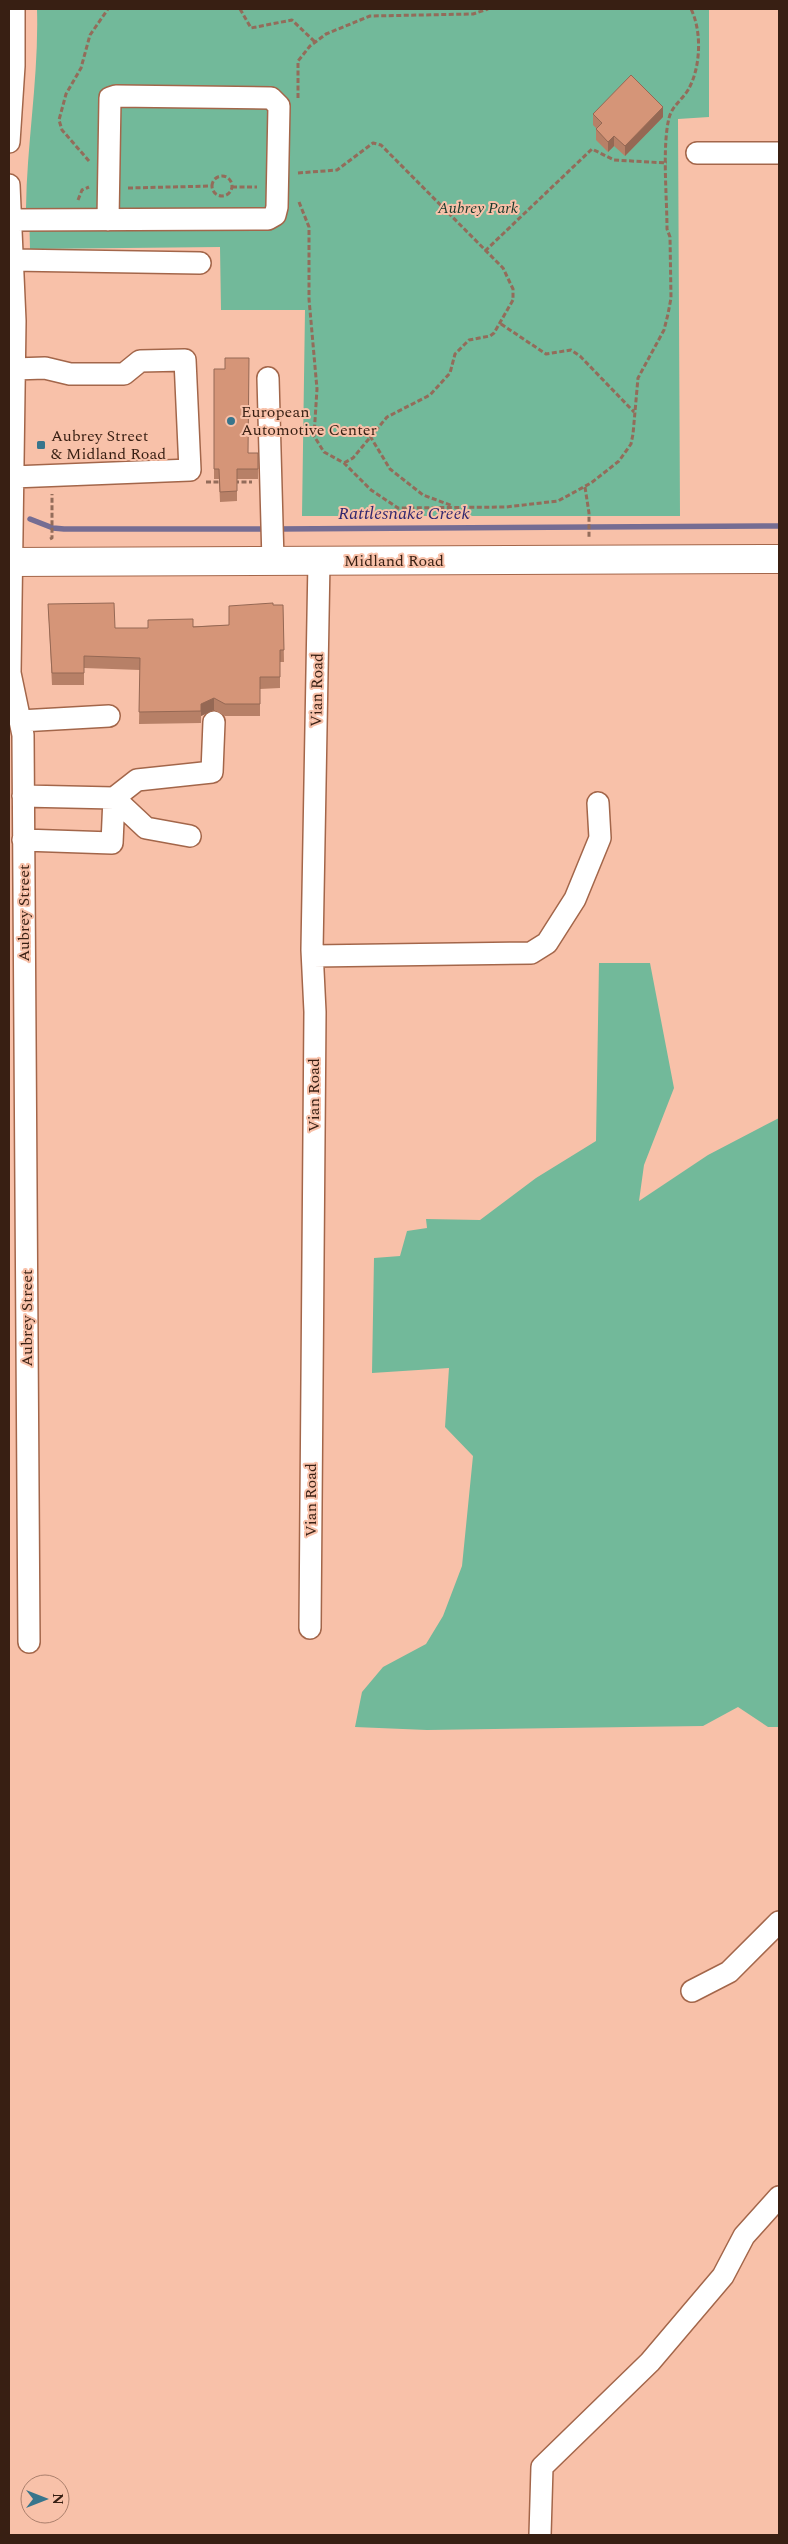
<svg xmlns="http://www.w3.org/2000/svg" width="788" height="2544" font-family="Spectral,serif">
<rect width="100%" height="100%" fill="#f8c1a9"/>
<path fill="#72b99a" d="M 37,9 L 709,9 L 709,117 L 678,119 L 680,516 L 302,516 L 305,310 L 221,310 L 220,247 L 30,249 L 29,208 L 26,208 C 27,141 39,75 37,9 Z
M 599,963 L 650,963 L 674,1088 L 644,1165 L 639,1201 L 708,1155 L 779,1118 L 779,1727 L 768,1727 L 738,1707 L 703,1726 L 427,1730 L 355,1727 L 362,1692 L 383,1667 L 426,1644 L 443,1616 L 462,1566 L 473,1456 L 445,1427 L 449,1368 L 372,1373 L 374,1258 L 400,1256 L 407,1231 L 427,1228 L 426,1219 L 480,1220 L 536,1178 L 596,1141 Z"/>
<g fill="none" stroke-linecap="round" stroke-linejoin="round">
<path stroke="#756d93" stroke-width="5.5" d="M 30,519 L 53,528 L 64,529 L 267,529
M 276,529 L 779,526"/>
<g stroke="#a3664a" stroke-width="24">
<path id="minor" d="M 9,142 L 14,66 L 14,9
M 697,153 L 779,153
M 9,185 L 15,321 L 10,673 L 23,735 L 29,1642
M 10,220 L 268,219 L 275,215 L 277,207 L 279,106 L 271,98 L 116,96 L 110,98 L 108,220
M 12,260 L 200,263
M 268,378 L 273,561
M 13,477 L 190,470 L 185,360 L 140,361 L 124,374 L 70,374 L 45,368 L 14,369
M 20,721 L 109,716
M 23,796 L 114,798 L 112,843 L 23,840
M 190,836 L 146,828 L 114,798 L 137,780 L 212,772 L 214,722
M 313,956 L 531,953 L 547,943 L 575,899 L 600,838 L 598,803
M 310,1628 L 315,1012 L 312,950 L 319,561
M 692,1991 L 729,1972 L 779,1922
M 540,2535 L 542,2467 L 650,2362 L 723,2276 L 744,2236 L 779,2197"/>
</g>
<g stroke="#a3664a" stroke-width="30">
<path id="major" d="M 9,562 L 779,559"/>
</g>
<path stroke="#936c5a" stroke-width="3" stroke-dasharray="5 2.5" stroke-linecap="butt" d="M 240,9 L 251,28 L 292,20 L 315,42
M 298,98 L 298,61 L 310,46 L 326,34 L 370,16 L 473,14 L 488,9
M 89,161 L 62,130 L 59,120 L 66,94 L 81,68 L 90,35 L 108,9
M 298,173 L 337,170 L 373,143 L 381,145 L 503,268 L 513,289 L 513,300 L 494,333 L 490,336 L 469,340 L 455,354 L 450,373 L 430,395 L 387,417 L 353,458 L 344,463
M212 186a10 10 0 1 1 20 0a10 10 0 1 1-20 0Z
M 232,187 L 257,187
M 128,188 L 212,186
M 78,200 L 82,190 L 89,187
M 299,202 L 309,227 L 309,299 L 317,389 L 314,436 L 324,452 L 344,463 L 371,490 L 398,508 L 506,507 L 558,501 L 591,483 L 619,461 L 631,444 L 633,434 L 638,378 L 664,330 L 668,314 L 671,298 L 670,237 L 667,229 C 667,197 662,147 669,118 C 672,106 682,100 688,90 C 701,68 702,31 691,9
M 485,251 L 592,149 L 614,160 L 667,163
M 501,324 L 546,354 L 571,350 L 580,356 L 634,412
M 370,436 L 390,469 L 423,495 L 453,506
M 206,482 L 222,482
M 234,482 L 252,482
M 585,487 L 589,513 L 589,538
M 50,539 L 52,538 L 52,494"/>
<use href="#minor" stroke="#fff" stroke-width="21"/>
<use href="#major" stroke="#fff" stroke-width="28"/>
</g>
<path fill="#b78067" d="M 593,114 L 663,117 L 625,156 L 614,146 L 608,152 L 596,140 L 596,128 L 593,125 Z
M 214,369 L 248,453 L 258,453 L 258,479 L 237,479 L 237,501 L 220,502 L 219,479 L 214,479 Z
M 48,604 L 115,628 L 148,628 L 229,625 L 273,605 L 283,605 L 284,662 L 280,662 L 280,688 L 260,689 L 260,716 L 225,716 L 214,710 L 201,716 L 201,723 L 139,724 L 140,670 L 84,668 L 84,685 L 52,685 Z"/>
<path fill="#956854" d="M 663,107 L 663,117 L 625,156 L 625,146 Z
M 614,136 L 614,146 L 608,152 L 608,142 Z
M 214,698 L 214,710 L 201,716 L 201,704 Z"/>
<path fill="#d59578" stroke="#956854" d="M 631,75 L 663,107 L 625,146 L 614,136 L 608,142 L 596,129 L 602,123 L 593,114 Z
M 225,358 L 249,358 L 248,453 L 258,453 L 258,469 L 237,469 L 237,491 L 220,492 L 219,469 L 214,469 L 214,369 L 225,369 Z
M 114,603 L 115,628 L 148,628 L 148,620 L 193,619 L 193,627 L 229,625 L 229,606 L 273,603 L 273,605 L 283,605 L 284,650 L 280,650 L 280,677 L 260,677 L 260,704 L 225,704 L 214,698 L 201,704 L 201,711 L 139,712 L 140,658 L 84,656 L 84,673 L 52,673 L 48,604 Z"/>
<g fill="#38758c" stroke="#f8c1a9" stroke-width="2">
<circle cx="231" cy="421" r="5"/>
<rect x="36" y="440" width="10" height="10" rx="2.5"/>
</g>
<g text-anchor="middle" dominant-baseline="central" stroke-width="4" stroke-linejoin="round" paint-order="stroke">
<g font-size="16" font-style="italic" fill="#183a2c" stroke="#f8c1a9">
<text x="478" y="208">Aubrey Park</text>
</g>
<g font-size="16" fill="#381f13" stroke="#f8c1a9" text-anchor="start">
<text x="241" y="412">European<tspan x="241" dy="18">Automotive Center</tspan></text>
<text x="51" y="436">Aubrey Street<tspan x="51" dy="18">&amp; Midland Road</tspan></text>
</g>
<g font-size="16" fill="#381f13" stroke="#f8c1a9">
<text x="394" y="561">Midland Road</text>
<text transform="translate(317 690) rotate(-89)">Vian Road</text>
<text transform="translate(24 913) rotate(-90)">Aubrey Street</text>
<text transform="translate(314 1095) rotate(-90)">Vian Road</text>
<text transform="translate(27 1318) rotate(-90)">Aubrey Street</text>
<text transform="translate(311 1500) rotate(-90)">Vian Road</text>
</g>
<g font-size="18" font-style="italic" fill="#32276e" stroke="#f8c1a9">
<text x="404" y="513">Rattlesnake Creek</text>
</g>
</g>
<rect width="788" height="2544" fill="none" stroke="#381f13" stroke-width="20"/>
<g transform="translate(45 2499) rotate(90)"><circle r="24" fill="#f8c1a9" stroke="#ab806d"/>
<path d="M0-4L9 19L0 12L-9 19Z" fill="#38758c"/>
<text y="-8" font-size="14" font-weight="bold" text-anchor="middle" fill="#381f13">N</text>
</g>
</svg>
